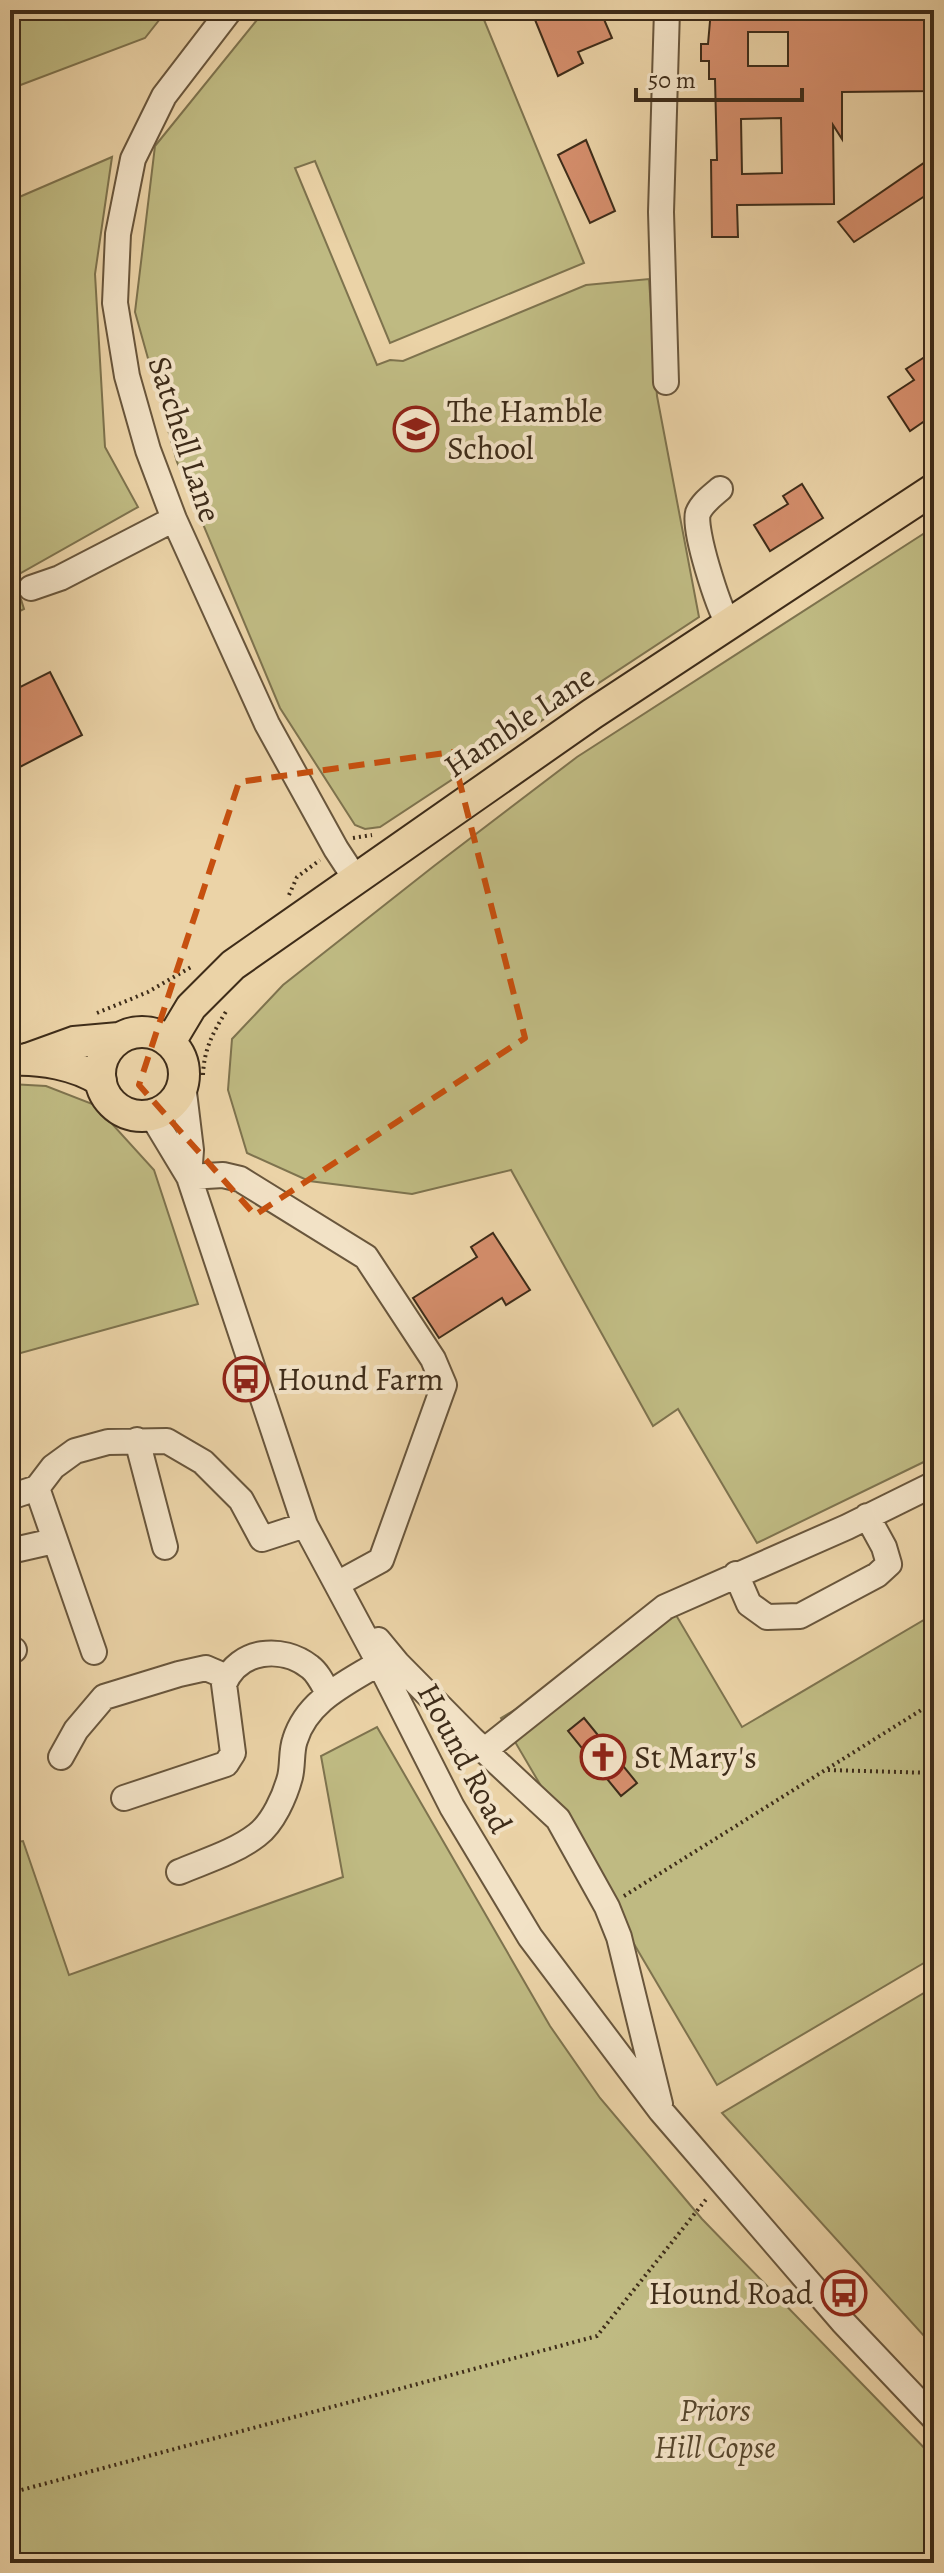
<svg xmlns="http://www.w3.org/2000/svg" width="944" height="2573" font-family="Alegreya,serif">
<rect width="100%" height="100%" fill="#ebd3a7"/>
<filter id="stains"><feTurbulence type="fractalNoise" baseFrequency=".0025" numOctaves="4"/><feColorMatrix values="0 0 0 0 .2 0 0 0 0 .09 0 0 0 0 .02 0 0 0 .5 -.17"/></filter>
<radialGradient id="worn" r=".72"><stop offset=".6" stop-color="#630" stop-opacity="0"/><stop offset="1" stop-color="#630" stop-opacity=".3"/></radialGradient>
<path fill="#bfba82" stroke="#7e734e" stroke-width="2" d="M 10,10 L 167,10 L 145,38 L 10,89 Z
M 265,10 L 480,10 L 584,263 L 390,343 L 315,161 L 295,168 L 377,365 L 390,360 L 403,361 L 586,285 L 649,279 L 657,396 L 699,617 L 380,827 L 365,829 L 355,825 L 280,708 L 177,462 L 135,312 L 155,146 Z
M 112,157 L 95,274 L 105,447 L 138,507 L 14,577 L 24,609 L 10,616 L 10,201 Z
M 934,527 L 934,1457 L 757,1543 L 678,1409 L 653,1426 L 511,1170 L 412,1194 L 309,1181 L 247,1153 L 228,1090 L 232,1039 L 283,985 L 434,866 L 577,757 Z
M 10,1084 L 46,1086 L 95,1105 L 154,1170 L 198,1304 L 10,1356 Z
M 934,1614 L 934,1957 L 717,2085 L 501,1718 L 676,1615 L 742,1727 Z
M 377,1727 L 550,2026 L 600,2098 L 702,2219 L 934,2458 L 934,2563 L 10,2563 L 10,1843 L 23,1841 L 69,1975 L 343,1877 L 321,1756 Z
M 934,1987 L 934,2347 L 722,2113 Z"/>
<path fill="#d58e6c" stroke="#3e2c19" stroke-width="2" fill-rule="evenodd" d="M 531,10 L 600,10 L 612,38 L 578,52 L 583,63 L 558,76 Z
M 711,10 L 934,10 L 934,91 L 842,92 L 842,139 L 833,125 L 834,204 L 737,205 L 738,237 L 712,237 L 711,160 L 717,160 L 715,79 L 709,79 L 709,61 L 701,61 L 701,44 L 708,44 ZM 748,32 L 788,32 L 788,66 L 748,66 ZM 781,118 L 782,173 L 742,174 L 741,119 Z
M 586,140 L 615,211 L 590,223 L 558,155 Z
M 934,156 L 934,190 L 854,242 L 838,222 Z
M 934,351 L 934,405 L 925,411 L 929,418 L 910,431 L 888,397 L 914,380 L 906,369 Z
M 802,484 L 823,518 L 770,551 L 754,525 L 788,504 L 783,496 Z
M 50,672 L 82,735 L 10,772 L 10,725 L 19,720 L 10,703 L 10,692 Z
M 493,1233 L 530,1290 L 506,1305 L 502,1298 L 439,1338 L 413,1298 L 477,1257 L 471,1247 Z
M 584,1718 L 637,1783 L 621,1796 L 568,1731 Z"/>
<g fill="none" stroke-linecap="round" stroke-linejoin="round">
<g stroke="#69563c" stroke-width="28">
<path id="minor" d="M 230,10 L 164,96 L 133,159 L 118,234 L 115,303 L 127,376 L 148,450 L 174,519 L 267,724 L 336,849 L 355,878
M 666,382 L 661,212 L 667,10
M 720,489 C 712,496 702,503 698,513 C 693,530 718,606 728,623
M 31,588 L 60,578 L 174,519
M 183,1084 L 191,1150 L 189,1177
M 151,1114 L 189,1177 L 305,1525 L 379,1663 L 452,1807 L 530,1937 L 661,2111 L 843,2322 L 934,2418
M 189,1177 L 223,1175 L 240,1179 L 366,1257 L 433,1359 L 444,1385 L 381,1560 L 337,1584
M 137,1440 L 165,1547
M 37,1488 L 94,1652
M 10,1497 L 37,1488 L 53,1467 L 75,1451 L 108,1442 L 167,1441 L 203,1462 L 241,1500 L 262,1539 L 305,1525
M 10,1551 L 54,1541
M 736,1574 L 749,1604 L 767,1617 L 800,1616 L 877,1575 L 889,1564 L 884,1547 L 867,1516
M 378,1640 L 397,1663 L 472,1739 L 558,1819 L 607,1907 L 619,1937 L 660,2104
M 10,1652 L 14,1650
M 485,1750 L 665,1607 L 847,1527 L 934,1484
M 61,1757 L 76,1730 L 104,1697 L 179,1674 L 206,1668 L 227,1677
M 124,1798 L 226,1764 L 233,1753 L 224,1684 C 239,1649 282,1645 310,1667 C 318,1673 323,1684 328,1693
M 179,1872 C 205,1861 235,1852 257,1835 C 273,1823 285,1796 290,1777 C 293,1765 291,1751 295,1740 C 307,1700 347,1683 379,1663"/>
</g>
<g stroke="#3e2c19" stroke-width="34">
<path id="major" d="M100 1074a42 42 0 1 1 84 0a42 42 0 1 1-84 0Z
M 170,1042 L 191,1007 L 233,965 L 592,714 L 934,489
M 27,1059 L 74,1042 L 119,1038
M 10,1060 C 39,1058 78,1065 101,1081"/>
</g>
<path stroke="#3e2c19" stroke-width="4" stroke-dasharray="2 4" stroke-linecap="butt" d="M 353,838 L 372,835
M 289,895 L 297,877 L 320,860
M 97,1013 L 148,992 L 193,966
M 203,1075 C 204,1049 213,1032 227,1010
M 107,1106 L 129,1122
M 828,1770 L 934,1773
M 624,1896 L 934,1702
M 10,2493 L 597,2336 L 708,2197"/>
<use href="#minor" stroke="#f2e2c6" stroke-width="24"/>
<use href="#major" stroke="#ebd3a7" stroke-width="30"/>
</g>
<path fill="none" stroke="#c6500f" stroke-width="6" stroke-dasharray="16 10" stroke-linejoin="round" d="M 452,752 L 525,1038 L 255,1215 L 139,1085 L 239,782 Z"/>
<defs>
<g id="school-ring" transform="scale(2.3)"><circle r="9.5" fill="#f2e2c6" stroke="#8f2418" stroke-width="1.5"/><path d="M0-5L7-2L0 1L-7-2ZM-4 1L0 2.5L4 1V4Q0 6-4 4Z" fill="#8f2418"/></g>
<g id="bus-ring" transform="scale(2.3)"><circle r="9.5" fill="#f2e2c6" stroke="#8f2418" stroke-width="1.5"/><path d="M-5-6H5V4H4V6H2V4H-2V6H-4V4H-5ZM-3.5-4V0h7V-4ZM-3.5 1.2v1.5H-2V1.2ZM2 1.2v1.5H3.5V1.2Z" fill="#8f2418"/></g>
<g id="church-ring" transform="scale(2.3)"><circle r="9.5" fill="#f2e2c6" stroke="#8f2418" stroke-width="1.5"/><path d="M-1.2-6h2.4v3.5h3.3v2.4h-3.3V6h-2.4V-.1h-3.3v-2.4h3.3Z" fill="#8f2418"/></g>
</defs>
<g fill-rule="evenodd">
<use href="#school-ring" x="416" y="429"/>
<use href="#bus-ring" x="246" y="1379"/>
<use href="#church-ring" x="603" y="1757"/>
<use href="#bus-ring" x="844" y="2293"/>
</g>
<g text-anchor="middle" dominant-baseline="central" stroke-width="8" stroke-linejoin="round" paint-order="stroke">
<g font-size="32" fill="#3e2c19" stroke="#f2e2c6" text-anchor="start">
<text x="447" y="411">The Hamble<tspan x="447" dy="37">School</tspan></text>
<text x="277" y="1379">Hound Farm</text>
<text x="634" y="1757">St Mary's</text>
<text x="813" y="2293" text-anchor="end">Hound Road</text>
</g>
<g font-size="32" fill="#3e2c19" stroke="#f2e2c6">
<text transform="translate(185 439) rotate(72)">Satchell Lane</text>
<text transform="translate(519 721) rotate(-34)">Hamble Lane</text>
<text transform="translate(465 1758) rotate(62)">Hound Road</text>
</g>
<g font-size="32" font-style="italic" fill="#58482e" stroke="#f2e2c6">
<text x="715" y="2410">Priors<tspan x="715" dy="37">Hill Copse</tspan></text>
</g>
</g>
<rect width="944" height="2573" fill="none" stroke="#ebd3a7" stroke-width="40"/>
<rect x="12" y="12" width="920" height="2549" fill="none" stroke="#3e2c19" stroke-width="4"/>
<rect x="20" y="20" width="904" height="2533" fill="none" stroke="#3e2c19" stroke-width="2"/>
<path d="M636 88v12h166v-12" fill="none" stroke="#3e2c19" stroke-width="4"/>
<text x="648" y="88" font-size="24" fill="#3e2c19" stroke="#f2e2c6" stroke-width="6" paint-order="stroke">50 m</text>
<rect width="100%" height="100%" filter="url(#stains)"/>
<rect width="100%" height="100%" fill="url(#worn)"/>
</svg>
